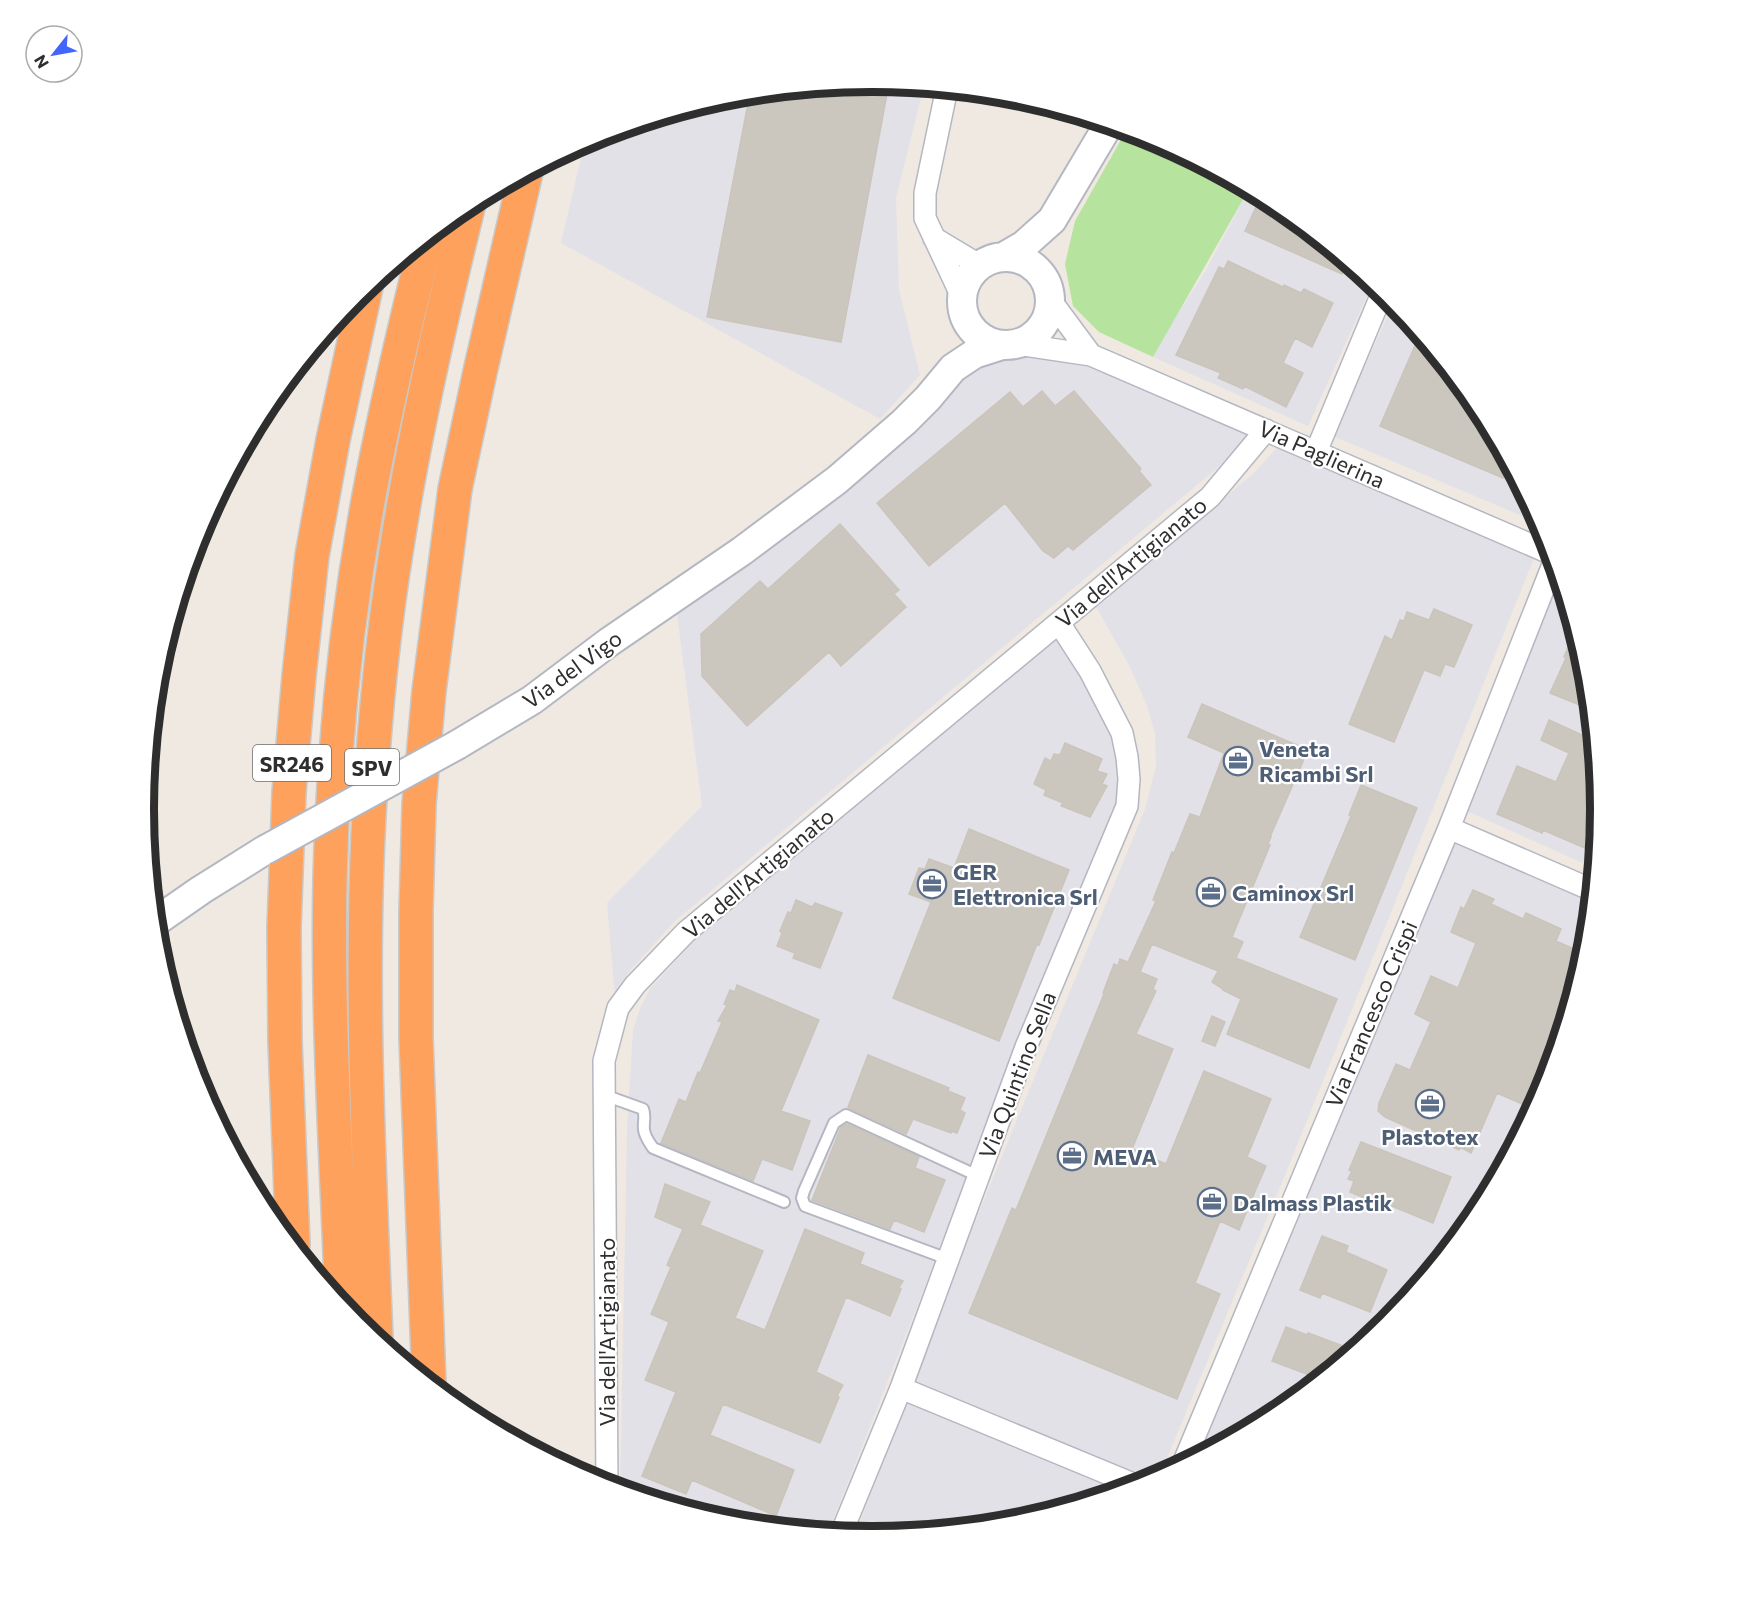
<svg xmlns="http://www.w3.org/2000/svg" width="1744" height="1618" font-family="Commissioner,sans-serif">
<rect width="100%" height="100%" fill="#efe9e1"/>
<path fill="#e3e1e8" d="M 872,81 L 924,86 L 896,198 L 899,290 L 920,375 L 880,419 L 561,243 L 585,141 L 594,136 L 730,95 Z
M 1249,189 L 1277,204 L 1373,283 L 1308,426 L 1153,357 L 1168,329 L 1206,270 Z
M 1394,302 L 1477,405 L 1541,524 L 1333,436 Z
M 1020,350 L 1096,361 L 1255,432 L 1234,454 L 674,922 L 628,973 L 615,997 L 607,903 L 702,806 L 677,614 L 871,465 L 955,377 Z
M 1281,443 L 1537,551 L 1283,1180 L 1159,1477 L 1150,1482 L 1014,1523 L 872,1537 L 855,1535 L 972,1229 L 1145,809 L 1156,766 L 1155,734 L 1147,706 L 1130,667 L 1095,605 L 1253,474 Z
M 1557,573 L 1586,667 L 1600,809 L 1594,868 L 1462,809 Z
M 1073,623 L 1105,679 L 1122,716 L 1120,800 L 1057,951 L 828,1533 L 730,1523 L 620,1490 L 627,1130 L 633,1030 L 641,1006 L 650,989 L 693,942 Z
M 1451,834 L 1591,896 L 1586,951 L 1544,1088 L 1477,1214 L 1387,1324 L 1276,1414 L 1196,1457 Z"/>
<path fill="#b6e49e" d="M 1127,129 L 1151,137 L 1249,189 L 1153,357 L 1099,332 L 1073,306 L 1065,264 L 1075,221 Z"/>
<path fill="#cbc7bf" stroke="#cbc4ba" stroke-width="1.5" d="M 872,81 L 889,83 L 841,342 L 707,317 L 750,93 Z
M 1261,196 L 1277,204 L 1347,262 L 1342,274 L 1245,231 Z
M 1228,261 L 1283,287 L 1284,285 L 1301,293 L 1304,289 L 1333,303 L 1312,347 L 1295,338 L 1283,363 L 1303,373 L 1286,407 L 1244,386 L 1243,389 L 1218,378 L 1221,373 L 1176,355 L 1219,267 L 1224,269 Z
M 1417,341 L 1429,346 L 1478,405 L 1509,464 L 1503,478 L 1380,426 Z
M 1042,391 L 1055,406 L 1074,391 L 1141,469 L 1139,471 L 1151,485 L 1073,550 L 1068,546 L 1054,558 L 1043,551 L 1005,503 L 929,566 L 877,503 L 1010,392 L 1023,407 Z
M 840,524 L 899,590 L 894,594 L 906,607 L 841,666 L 829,652 L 747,726 L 702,676 L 701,634 L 760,581 L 768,589 Z
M 1434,609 L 1472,625 L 1454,667 L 1445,664 L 1440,676 L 1424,670 L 1394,742 L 1349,724 L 1385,636 L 1392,640 L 1400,620 L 1404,621 L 1407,612 L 1429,620 Z
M 1575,631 L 1586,667 L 1590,709 L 1550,693 L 1566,658 L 1564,657 Z
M 1202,704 L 1308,750 L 1270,837 L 1271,837 L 1268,844 L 1270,845 L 1232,937 L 1243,942 L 1236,958 L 1337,999 L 1309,1068 L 1227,1034 L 1241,999 L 1223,990 L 1223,989 L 1212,982 L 1218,971 L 1152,944 L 1140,972 L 1157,979 L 1153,989 L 1156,991 L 1136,1034 L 1173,1049 L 1132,1149 L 1166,1164 L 1204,1071 L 1271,1099 L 1247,1157 L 1266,1166 L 1256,1189 L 1239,1230 L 1220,1221 L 1195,1283 L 1220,1294 L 1177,1399 L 969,1313 L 1012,1208 L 1016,1210 L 1104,994 L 1103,993 L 1114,964 L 1118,966 L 1120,959 L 1128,962 L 1156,901 L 1153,900 L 1172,852 L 1174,853 L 1190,814 L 1200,817 L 1224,753 L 1188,737 Z
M 1549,720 L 1593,740 L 1600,809 L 1596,853 L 1543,830 L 1542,833 L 1497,814 L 1517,766 L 1556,782 L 1569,753 L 1541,740 Z
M 1065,743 L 1102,759 L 1097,771 L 1107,774 L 1102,784 L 1107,786 L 1090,817 L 1061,806 L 1063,803 L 1044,795 L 1046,790 L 1034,784 L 1045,758 L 1051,761 L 1054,754 L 1060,755 Z
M 1361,785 L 1417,808 L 1355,960 L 1300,937 L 1351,816 L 1349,815 Z
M 969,829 L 1069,870 L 1039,945 L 1037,944 L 999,1041 L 893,998 L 931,902 L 909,894 L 919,868 L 925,869 L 929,859 L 954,868 Z
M 1473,890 L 1494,899 L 1491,904 L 1523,919 L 1526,913 L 1561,929 L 1556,941 L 1585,954 L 1549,1072 L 1547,1071 L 1531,1108 L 1497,1093 L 1471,1153 L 1460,1147 L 1459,1150 L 1385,1117 L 1378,1111 L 1379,1103 L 1396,1064 L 1410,1070 L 1431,1022 L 1415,1014 L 1431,976 L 1458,988 L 1476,943 L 1451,932 L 1461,907 L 1464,909 Z
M 796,900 L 812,907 L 815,903 L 842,913 L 820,968 L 793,958 L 795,953 L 777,946 L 782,933 L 780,931 L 788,912 L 791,913 Z
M 737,985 L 819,1020 L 781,1111 L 810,1121 L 792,1170 L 762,1159 L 753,1181 L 661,1143 L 679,1099 L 686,1102 L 698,1072 L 700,1073 L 722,1022 L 718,1021 L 727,1005 L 724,1004 L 730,990 L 735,992 Z
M 1212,1016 L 1225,1022 L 1215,1046 L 1202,1041 Z
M 868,1055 L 949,1088 L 948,1091 L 965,1098 L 960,1110 L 965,1113 L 957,1133 L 951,1131 L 951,1133 L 913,1119 L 906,1134 L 849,1108 L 848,1107 Z
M 847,1124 L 919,1157 L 915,1168 L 945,1180 L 924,1232 L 894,1220 L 890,1229 L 812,1200 L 841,1127 Z
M 1361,1142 L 1451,1177 L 1433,1223 L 1382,1202 L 1381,1205 L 1350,1192 L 1354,1181 L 1348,1179 L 1352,1171 L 1349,1170 Z
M 665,1184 L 710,1202 L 700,1225 L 763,1251 L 735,1318 L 765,1330 L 805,1229 L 864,1253 L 860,1264 L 903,1281 L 899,1288 L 901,1289 L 890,1316 L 846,1297 L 816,1372 L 843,1385 L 837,1396 L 839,1397 L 820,1443 L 723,1404 L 710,1435 L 794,1470 L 776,1516 L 692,1480 L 686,1494 L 642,1476 L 676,1392 L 645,1380 L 669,1322 L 651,1314 L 671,1267 L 667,1265 L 683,1229 L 655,1217 Z
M 1322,1236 L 1348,1246 L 1346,1252 L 1387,1270 L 1370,1312 L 1322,1293 L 1320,1298 L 1300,1290 Z
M 1286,1327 L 1307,1335 L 1308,1333 L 1343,1346 L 1335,1366 L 1320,1378 L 1317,1378 L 1272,1361 Z"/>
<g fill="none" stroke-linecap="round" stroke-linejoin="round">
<g stroke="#b4b7c1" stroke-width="14">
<path id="lane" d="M 604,1095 L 643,1109 C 646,1116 643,1122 644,1130 C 645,1137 649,1142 653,1148 L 784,1202
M 948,1259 L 805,1206 L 802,1198 L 804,1191 L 834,1123 L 846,1115 L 978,1176"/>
</g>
<g stroke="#b4b7c1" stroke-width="24">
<path id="street" d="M 947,88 L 925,193 L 925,218 L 962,297
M 934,238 L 979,265
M 1051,301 L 1091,355
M 1017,344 L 1091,355 L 1552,554
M 1316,452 L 1383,291
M 1449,828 L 1592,890
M 901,1388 L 1138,1486
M 1183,1464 L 1449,828 L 1554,562
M 607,1486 L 604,1061 L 618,1008 L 635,985 L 686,932 L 1210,497 L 1266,430
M 841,1534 L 901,1388 L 1026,1047 L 1127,806 L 1129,779 L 1127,757 L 1122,733 L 1090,671 L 1059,623"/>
</g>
<g stroke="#b4b7c1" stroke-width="32">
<path id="secondary" d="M 1005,256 L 1024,245 L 1052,220 L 1109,124
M962 301a44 44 0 1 1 88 0a44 44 0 1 1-88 0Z
M 457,745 L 532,700 L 609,642 L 742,551 L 837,480 L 904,422 L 928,398 L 953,368 L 974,354 L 1002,345
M 155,922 L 201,890 L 265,850"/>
</g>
<g stroke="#c9c9c9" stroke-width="36">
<path id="highway" d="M 293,1245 L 285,1041 L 284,928 L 289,792 L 299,676 L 312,556 L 333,440 L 366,287
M 342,1306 C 337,1163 327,1021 330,878 C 333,745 347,610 372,480 C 388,398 407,317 427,237
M 376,1339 C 369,1159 359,978 370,798 C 375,716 383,633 396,552 C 414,435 441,318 469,203
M 429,1383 L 416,1038 L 416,912 L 419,804 L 429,691 L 455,489 L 480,372 L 526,172"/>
</g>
<use href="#lane" stroke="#fff" stroke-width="10"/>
<use href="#street" stroke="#fff" stroke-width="21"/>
<use href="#secondary" stroke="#fff" stroke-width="28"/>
<use href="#highway" stroke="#fea15c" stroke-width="33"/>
<g stroke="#b4b7c1" stroke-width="32" stroke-linecap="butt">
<path id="secondary-bridge" d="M 265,850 L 457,745"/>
</g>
<use href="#secondary-bridge" stroke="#fff" stroke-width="28"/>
</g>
<defs>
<g id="office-ring" transform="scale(1.5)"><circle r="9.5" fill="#fff" stroke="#5c6f8a" stroke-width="1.5"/><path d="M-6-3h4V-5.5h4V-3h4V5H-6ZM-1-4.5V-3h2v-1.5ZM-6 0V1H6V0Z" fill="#5c6f8a"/></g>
</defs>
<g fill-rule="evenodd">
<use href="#office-ring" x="1238" y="761"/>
<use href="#office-ring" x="932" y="884"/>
<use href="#office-ring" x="1211" y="892"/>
<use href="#office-ring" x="1430" y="1104"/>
<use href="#office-ring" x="1072" y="1156"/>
<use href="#office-ring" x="1212" y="1202"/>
</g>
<g text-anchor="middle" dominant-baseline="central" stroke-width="4.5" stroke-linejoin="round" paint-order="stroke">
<g fill="#fff" stroke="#6d6d6d" stroke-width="1.5">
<rect x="253" y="745" width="78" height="36" rx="4.5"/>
<rect x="345" y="749" width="54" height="36" rx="4.5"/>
</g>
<g font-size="21" font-weight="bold" fill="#2e2e2e">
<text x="292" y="763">SR246</text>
<text x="372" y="767">SPV</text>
</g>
<g font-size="22" fill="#2e2e2e" stroke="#fff">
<text transform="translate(1322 454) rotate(24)">Via Paglierina</text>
<text transform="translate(1131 562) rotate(-40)">Via dell'Artigianato</text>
<text transform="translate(572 669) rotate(-36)">Via del Vigo</text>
<text transform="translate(758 873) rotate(-40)">Via dell'Artigianato</text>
<text transform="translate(1371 1014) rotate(-67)">Via Francesco Crispi</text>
<text transform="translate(1017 1075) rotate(-69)">Via Quintino Sella</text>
<text transform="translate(606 1332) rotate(-90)">Via dell'Artigianato</text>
</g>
<g font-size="22" font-weight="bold" fill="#4e5e75" stroke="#fff" text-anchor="start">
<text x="1259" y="748">Veneta<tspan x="1259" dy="25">Ricambi Srl</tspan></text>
<text x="953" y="871">GER<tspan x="953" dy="25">Elettronica Srl</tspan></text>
<text x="1232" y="892">Caminox Srl</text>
<text x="1430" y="1136" text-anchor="middle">Plastotex</text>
<text x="1093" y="1156">MEVA</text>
<text x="1233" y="1202">Dalmass Plastik</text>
</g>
</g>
<path d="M0 0H1744V1618H0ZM871 92H873A717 717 0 0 1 1590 809V809A717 717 0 0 1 873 1526H871A717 717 0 0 1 154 809V809A717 717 0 0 1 871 92Z" fill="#fff" fill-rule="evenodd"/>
<path fill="none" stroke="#2e2e2e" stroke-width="8" d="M871 92H873A717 717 0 0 1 1590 809V809A717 717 0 0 1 873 1526H871A717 717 0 0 1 154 809V809A717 717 0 0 1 871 92Z"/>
<g transform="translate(54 54) rotate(239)"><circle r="28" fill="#ffffff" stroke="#ababab" stroke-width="1.5"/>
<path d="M0-4.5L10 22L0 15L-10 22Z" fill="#4366fa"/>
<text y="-9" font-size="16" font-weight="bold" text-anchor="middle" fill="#2e2e2e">N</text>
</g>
</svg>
